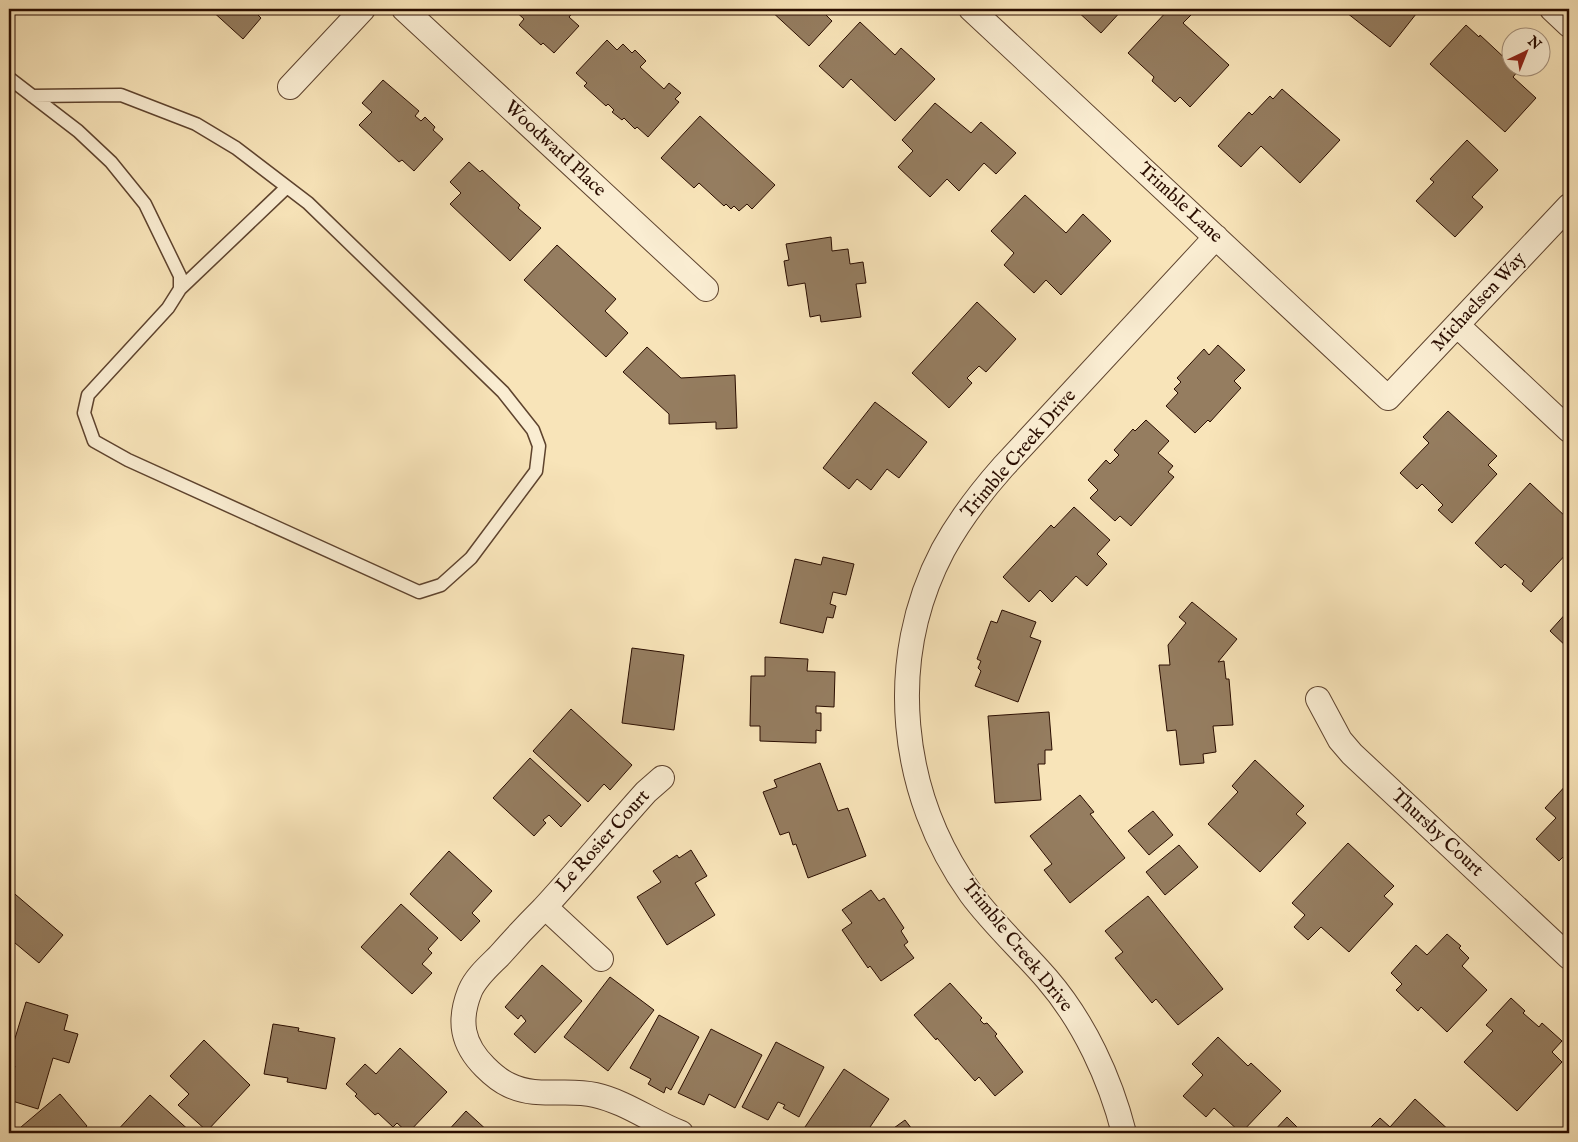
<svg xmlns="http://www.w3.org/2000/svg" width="1578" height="1142" font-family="'IM FELL English',serif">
<rect width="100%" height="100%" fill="#f8e4b9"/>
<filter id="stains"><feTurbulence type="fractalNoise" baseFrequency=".004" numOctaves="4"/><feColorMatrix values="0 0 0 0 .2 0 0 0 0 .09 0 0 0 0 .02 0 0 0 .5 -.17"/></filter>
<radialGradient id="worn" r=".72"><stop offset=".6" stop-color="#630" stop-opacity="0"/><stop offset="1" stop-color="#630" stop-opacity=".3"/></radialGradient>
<path fill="#957d60" stroke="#2a0d00" d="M 210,9 L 262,9 L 257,14 L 261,18 L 243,39 Z
M 513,9 L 576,9 L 569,17 L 579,26 L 554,53 L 543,43 L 541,45 L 519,25 L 524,19 Z
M 769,9 L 826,9 L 823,12 L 832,21 L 809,46 Z
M 1075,9 L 1123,9 L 1101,33 Z
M 1169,9 L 1191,9 L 1194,12 L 1183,23 L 1229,65 L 1190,107 L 1180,97 L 1175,102 L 1152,81 L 1154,77 L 1128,53 Z
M 1342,9 L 1420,9 L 1390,47 Z
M 860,22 L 895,55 L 901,48 L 935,79 L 895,121 L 851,79 L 843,88 L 819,66 Z
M 1466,25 L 1479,37 L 1480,35 L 1510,63 L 1510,68 L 1515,68 L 1518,71 L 1513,77 L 1536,98 L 1505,132 L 1430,64 Z
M 607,40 L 617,50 L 623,44 L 632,53 L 635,50 L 646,61 L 640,67 L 664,89 L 669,83 L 681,93 L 675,99 L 679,102 L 648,137 L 637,127 L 635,129 L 624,118 L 622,120 L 612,112 L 614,110 L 608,104 L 606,106 L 584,86 L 587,83 L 576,73 Z
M 383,80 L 419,111 L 415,116 L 421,121 L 425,117 L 435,127 L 433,130 L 443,139 L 414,171 L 402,160 L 399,162 L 359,125 L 372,112 L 362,103 Z
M 1282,89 L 1340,140 L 1300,183 L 1261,146 L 1241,167 L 1218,146 L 1249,112 L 1252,115 L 1270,96 L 1273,99 Z
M 935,103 L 971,133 L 981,122 L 1016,153 L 996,174 L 984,163 L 959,191 L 947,179 L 930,197 L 898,167 L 913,151 L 902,140 Z
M 700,116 L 775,185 L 752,209 L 747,204 L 739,211 L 734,206 L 731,209 L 726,204 L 724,206 L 699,183 L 694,188 L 661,158 Z
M 1467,140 L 1498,170 L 1472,197 L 1483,207 L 1455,237 L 1416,201 L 1434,182 L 1430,179 Z
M 469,162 L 480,172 L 482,170 L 520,205 L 518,208 L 541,228 L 510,261 L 450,204 L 461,193 L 450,182 Z
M 1025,195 L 1066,233 L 1083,214 L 1111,241 L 1061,295 L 1046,280 L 1034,293 L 1004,265 L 1014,253 L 991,231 Z
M 831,237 L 832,251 L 848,249 L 850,264 L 863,262 L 866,283 L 856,284 L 861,317 L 821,322 L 820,315 L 810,317 L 805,283 L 788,286 L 784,261 L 789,260 L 786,244 Z
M 557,245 L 616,299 L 605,311 L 628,333 L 606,357 L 524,280 Z
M 977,302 L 1016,339 L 986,372 L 979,366 L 967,378 L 972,383 L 949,408 L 912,373 Z
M 1218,345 L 1245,370 L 1234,381 L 1241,388 L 1210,422 L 1208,420 L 1195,433 L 1166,406 L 1178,393 L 1174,389 L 1181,382 L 1177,378 L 1204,349 L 1209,355 Z
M 647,347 L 681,378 L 735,375 L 737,428 L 716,429 L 716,422 L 669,424 L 669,414 L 623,372 Z
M 875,402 L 927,442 L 899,478 L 887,469 L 871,490 L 857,479 L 849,489 L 823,468 Z
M 1448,411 L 1497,456 L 1488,465 L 1497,474 L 1452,523 L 1438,510 L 1443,505 L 1422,484 L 1417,489 L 1400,473 L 1429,443 L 1423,437 Z
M 1146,420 L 1169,441 L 1158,453 L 1173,466 L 1168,472 L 1174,477 L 1131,526 L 1120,516 L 1115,521 L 1090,498 L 1098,490 L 1088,480 L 1106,460 L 1110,464 L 1119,455 L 1114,450 L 1133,429 L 1135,431 Z
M 1530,483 L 1567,518 L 1566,520 L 1569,523 L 1569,534 L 1566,537 L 1569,540 L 1569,551 L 1531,592 L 1522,584 L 1524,581 L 1505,564 L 1501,568 L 1475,543 Z
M 1074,507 L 1110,540 L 1097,554 L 1107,564 L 1087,586 L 1076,576 L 1052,602 L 1040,590 L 1029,602 L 1003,577 L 1051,525 L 1054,528 Z
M 823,557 L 854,564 L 846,595 L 833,592 L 830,604 L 836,606 L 833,618 L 827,617 L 823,633 L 780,623 L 795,559 L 821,565 Z
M 1192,602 L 1237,639 L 1218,662 L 1224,661 L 1226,679 L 1229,679 L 1233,725 L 1213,726 L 1216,752 L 1203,754 L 1204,763 L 1180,765 L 1176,730 L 1167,731 L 1159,665 L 1170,665 L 1168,645 L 1186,623 L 1179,617 Z
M 1002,610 L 1036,622 L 1030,637 L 1041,641 L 1018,702 L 975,686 L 981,671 L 978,668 L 981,661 L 977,659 L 991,621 L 997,623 Z
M 1569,610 L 1569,649 L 1550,631 Z
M 632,648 L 684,655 L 674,730 L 622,723 Z
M 765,657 L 808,659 L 807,671 L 835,672 L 834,707 L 816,706 L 816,713 L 821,713 L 821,731 L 816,730 L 816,743 L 760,741 L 760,726 L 750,726 L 751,676 L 765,676 Z
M 571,709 L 632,765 L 610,790 L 604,784 L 588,802 L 533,751 Z
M 1049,712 L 1052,750 L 1045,750 L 1045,764 L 1038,764 L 1041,800 L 995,803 L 988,716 Z
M 530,758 L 581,805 L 561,827 L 549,815 L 543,820 L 546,823 L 534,836 L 493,798 Z
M 1255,760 L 1304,806 L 1296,814 L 1306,823 L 1260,872 L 1208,824 L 1238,792 L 1232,786 Z
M 820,763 L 838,811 L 848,808 L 866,856 L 808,878 L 796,844 L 793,845 L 789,832 L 780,835 L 763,792 L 777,787 L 774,780 Z
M 1569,782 L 1569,855 L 1567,853 L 1559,861 L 1536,839 L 1556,818 L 1545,808 Z
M 1080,795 L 1094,812 L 1090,814 L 1125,858 L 1070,903 L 1044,870 L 1052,864 L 1030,836 Z
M 1153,811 L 1173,835 L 1149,855 L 1128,831 Z
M 1348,843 L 1394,886 L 1384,896 L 1393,904 L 1349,952 L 1321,927 L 1308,940 L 1294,927 L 1305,915 L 1292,903 Z
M 1179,845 L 1198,867 L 1165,895 L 1146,872 Z
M 691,850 L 707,876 L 695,883 L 715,915 L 667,945 L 637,897 L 661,882 L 653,871 L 677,855 L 679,858 Z
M 449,851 L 492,891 L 472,913 L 480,921 L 461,941 L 410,894 Z
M 9,889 L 63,935 L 39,963 L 9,938 Z
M 871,890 L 879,901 L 884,898 L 904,928 L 901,931 L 908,942 L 904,945 L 914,958 L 881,981 L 870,966 L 868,968 L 842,930 L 852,923 L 842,910 Z
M 1148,896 L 1223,989 L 1178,1025 L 1156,999 L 1152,1003 L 1115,958 L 1123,952 L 1105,931 Z
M 401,904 L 438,938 L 428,949 L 432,953 L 422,964 L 432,973 L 412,994 L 361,947 Z
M 1447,934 L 1461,946 L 1459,948 L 1469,958 L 1462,966 L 1487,990 L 1447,1032 L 1421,1007 L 1418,1011 L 1396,990 L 1402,984 L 1391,973 L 1416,945 L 1427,955 Z
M 542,965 L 582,1001 L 535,1053 L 514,1034 L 526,1021 L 521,1015 L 518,1019 L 505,1007 Z
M 610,977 L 654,1010 L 608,1071 L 564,1037 Z
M 950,983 L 982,1018 L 980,1020 L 984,1024 L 987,1023 L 997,1034 L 995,1036 L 1023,1072 L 995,1096 L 979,1077 L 975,1081 L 937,1038 L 936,1040 L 914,1015 Z
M 1511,998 L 1525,1011 L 1523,1013 L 1539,1027 L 1542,1023 L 1562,1041 L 1552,1052 L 1562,1062 L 1517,1111 L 1464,1062 L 1493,1031 L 1486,1025 Z
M 26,1002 L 68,1015 L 64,1030 L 78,1034 L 69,1063 L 53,1058 L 38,1109 L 9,1100 L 9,1087 L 15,1066 L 9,1064 L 9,1058 Z
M 659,1015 L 699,1037 L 671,1090 L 666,1087 L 664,1093 L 648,1084 L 651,1079 L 630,1068 Z
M 273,1024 L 299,1028 L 298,1031 L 335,1038 L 326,1089 L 287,1082 L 288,1078 L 264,1074 Z
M 711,1029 L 762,1055 L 735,1108 L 709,1094 L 704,1105 L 678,1093 Z
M 1218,1037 L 1248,1066 L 1251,1063 L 1281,1091 L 1241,1133 L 1214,1108 L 1206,1117 L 1183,1096 L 1203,1075 L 1192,1064 Z
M 204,1040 L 250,1085 L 207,1131 L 178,1105 L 189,1094 L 170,1076 Z
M 776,1042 L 824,1067 L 799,1117 L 783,1108 L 785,1105 L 778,1102 L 768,1120 L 742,1107 Z
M 400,1048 L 447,1092 L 408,1133 L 397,1123 L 393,1127 L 378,1113 L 375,1115 L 355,1096 L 357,1094 L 346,1084 L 365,1064 L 376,1074 Z
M 844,1069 L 889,1099 L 866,1133 L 844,1133 L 845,1132 L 839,1128 L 836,1133 L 814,1133 L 805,1127 Z
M 60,1094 L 87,1126 L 79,1133 L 27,1133 L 21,1127 Z
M 150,1095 L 192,1133 L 115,1133 Z
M 1415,1099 L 1452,1133 L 1366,1132 L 1380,1118 L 1390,1127 Z
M 466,1111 L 490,1133 L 446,1133 Z
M 1287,1117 L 1303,1133 L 1272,1133 Z
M 905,1120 L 915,1133 L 887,1133 Z
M 431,1128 L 436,1133 L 426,1133 Z"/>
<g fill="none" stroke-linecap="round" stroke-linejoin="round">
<g stroke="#5e432e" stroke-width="15">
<path id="lane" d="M 9,78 L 78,131 L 111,162 L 145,204 L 180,276 L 180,289 L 168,308 L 88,395 L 84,413 L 94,441 L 128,460 L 419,592 L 441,585 L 471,558 L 536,471 L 539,446 L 533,430 L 503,392 L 308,203 L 236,148 L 196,124 L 121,95 L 32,96
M 180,289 L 287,187"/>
</g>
<g stroke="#5e432e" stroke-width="26">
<path id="street" d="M 404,9 L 706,289
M 971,9 L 1388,398 L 1569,206
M 1552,9 L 1569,25
M 290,87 L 363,9
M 1457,325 L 1569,430
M 1318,699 L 1340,740 L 1352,754 L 1569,957
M 662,778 L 646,792 C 611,831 578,871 543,909 C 528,924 513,940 499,956 C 489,966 476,977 470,991 C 458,1021 462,1044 485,1067 C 492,1074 500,1081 509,1085 C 537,1099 566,1088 595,1095 C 626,1102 652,1122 681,1133
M 545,907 L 601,959
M 1124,1133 C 1110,1078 1084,1022 1047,979 C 1022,950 994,925 971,894 C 899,794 885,660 943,550 C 960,519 980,493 1003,467 L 1216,237"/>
</g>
<use href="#lane" stroke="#faedd2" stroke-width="12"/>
<use href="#street" stroke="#faedd2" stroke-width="24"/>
</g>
<g text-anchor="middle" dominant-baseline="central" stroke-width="4" stroke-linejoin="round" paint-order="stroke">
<g font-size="19" fill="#2a0d00" stroke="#faedd2">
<text transform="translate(555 149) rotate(43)">Woodward Place</text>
<text transform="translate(1180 203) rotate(43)">Trimble Lane</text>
<text transform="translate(1479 302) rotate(-47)">Michaelsen Way</text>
<text transform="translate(1019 454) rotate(-49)">Trimble Creek Drive</text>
<text transform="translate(1437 833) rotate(43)">Thursby Court</text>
<text transform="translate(603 841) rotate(-48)">Le Rosier Court</text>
<text transform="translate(1017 946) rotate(51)">Trimble Creek Drive</text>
</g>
</g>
<rect width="1578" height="1142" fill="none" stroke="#f8e4b9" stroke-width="30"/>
<rect x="10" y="10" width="1558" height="1122" fill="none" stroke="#2a0d00" stroke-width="2.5"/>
<rect x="15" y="15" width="1548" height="1112" fill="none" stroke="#2a0d00"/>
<g transform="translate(1526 52) rotate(43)"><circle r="24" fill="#faedd2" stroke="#a7937e"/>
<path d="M0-4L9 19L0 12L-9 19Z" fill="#8f2418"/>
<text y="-8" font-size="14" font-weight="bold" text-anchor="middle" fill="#2a0d00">N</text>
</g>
<rect width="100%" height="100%" filter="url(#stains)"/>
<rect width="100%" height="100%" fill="url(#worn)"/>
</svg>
